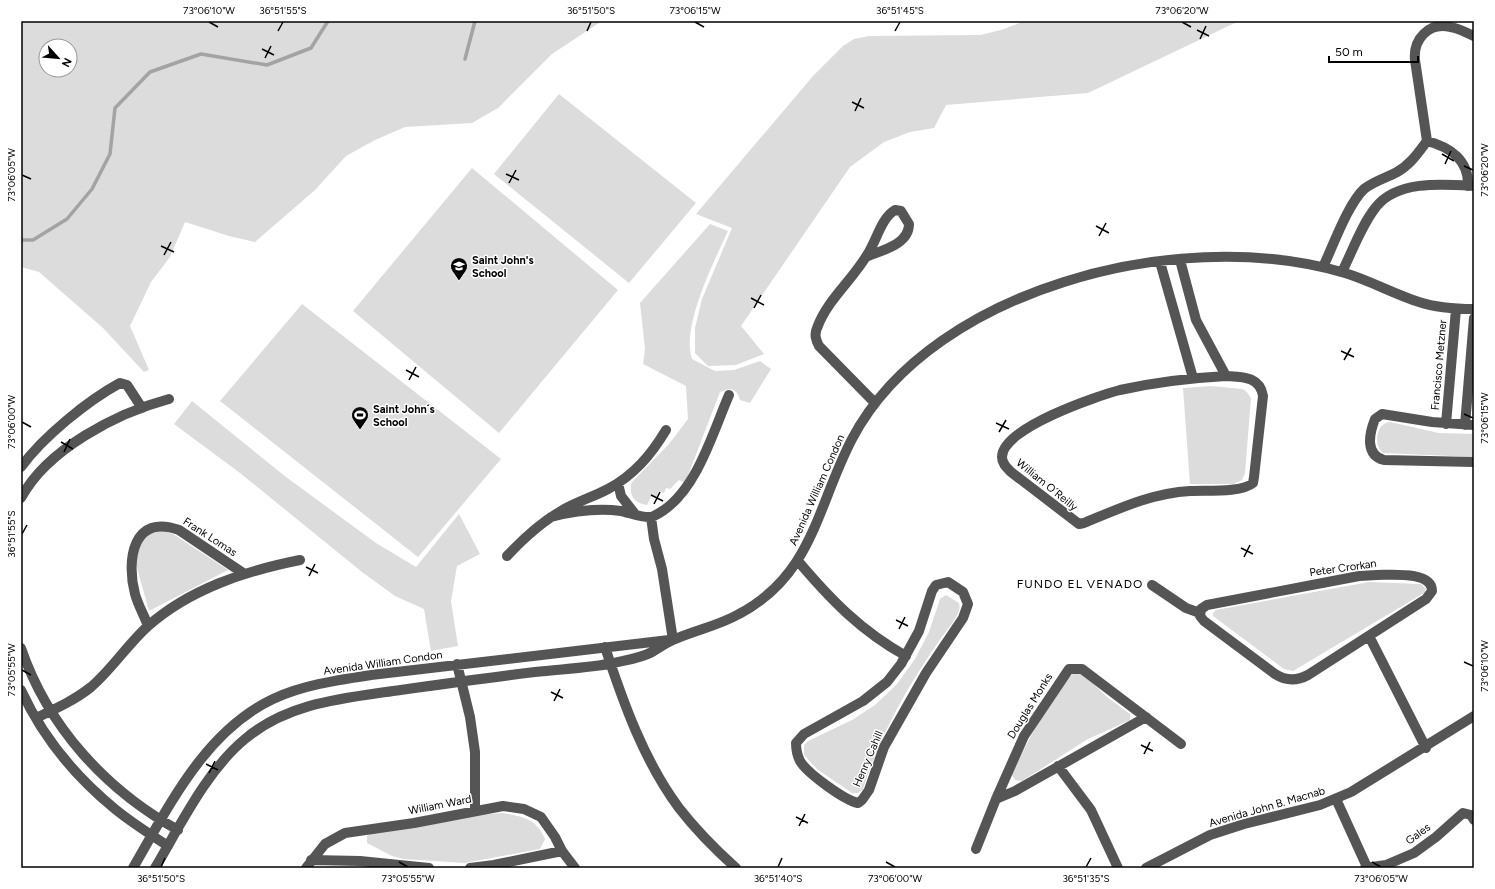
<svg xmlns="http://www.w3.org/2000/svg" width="1495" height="889" font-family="Figtree,sans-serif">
<rect width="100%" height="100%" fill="#fff"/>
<path fill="#dcdcdc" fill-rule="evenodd" d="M 21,21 L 602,21 L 552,54 L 498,108 L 472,123 L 405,127 L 375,140 L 346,156 L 315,190 L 255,242 L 229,236 L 185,222 L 170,257 L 151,282 L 130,326 L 149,370 L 144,372 L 103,328 L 39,272 L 21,267 ZM 46,46 L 70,46 L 70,70 L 46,70 Z
M 1024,21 L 1239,21 L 1088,93 L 946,105 L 934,128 L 910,132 L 884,142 L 850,167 L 741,326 L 764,354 L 736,365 L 708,366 L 695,353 L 695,328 L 702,299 L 732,228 L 696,214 L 813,76 L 843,46 L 854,39 L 869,36 L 981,35 L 1004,29 Z
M 559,94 L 696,203 L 629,283 L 494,174 Z
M 472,168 L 618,290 L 499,433 L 353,311 Z
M 710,224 L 728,231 C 714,262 681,326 692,359 L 715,371 L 734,370 L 760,361 L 771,369 L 750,403 L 740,400 C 737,388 730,387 720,392 L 685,483 L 679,480 L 670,489 L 666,488 L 664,493 L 659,491 L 657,497 L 652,495 L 647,505 C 634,503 628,495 632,482 L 669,444 L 688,419 L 686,386 L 643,364 L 645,349 L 640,303 Z
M 302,304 L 501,459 L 418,557 L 220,401 Z
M 1211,386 L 1242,389 L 1246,391 L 1251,398 L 1245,473 L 1242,480 L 1234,484 L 1190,484 L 1183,388 Z
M 192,401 L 286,477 L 376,543 L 416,567 L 459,514 L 480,554 L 457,566 L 451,601 L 458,646 L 431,651 L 424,609 L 395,596 L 362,572 L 240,473 L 174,424 Z
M 1390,422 L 1439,433 L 1474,434 L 1474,457 L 1383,453 C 1373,445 1376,423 1390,422 Z
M 157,529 L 173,534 L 228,570 L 149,611 L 134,557 L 144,538 Z
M 1369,582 L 1421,584 L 1426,589 L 1424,593 L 1293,671 L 1284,669 L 1213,616 L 1213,613 L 1216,610 Z
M 946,595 L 959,603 C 963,614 943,634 937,644 C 906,689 879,737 863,789 L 858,793 L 852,793 L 817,769 L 804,755 L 804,745 L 808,741 L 852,720 L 875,705 L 897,684 L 915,659 L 929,632 L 940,599 Z
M 1078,672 L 1084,675 L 1107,697 L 1130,714 L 1130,720 L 1088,739 L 1022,781 L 1015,780 L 1012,775 C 1020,757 1060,674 1078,672 Z
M 503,813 C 523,817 536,818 545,839 L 540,849 L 465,863 L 403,859 L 392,856 L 367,843 L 367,836 L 370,834 L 475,815 Z"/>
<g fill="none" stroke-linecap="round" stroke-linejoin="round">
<path stroke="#a3a3a3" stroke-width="3.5" d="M 465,59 L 475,21
M 21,240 L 33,240 L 67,219 L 92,189 L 110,154 L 115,108 L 150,72 L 201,54 L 267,65 L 311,48 L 328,21"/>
<path stroke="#555" stroke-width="10" d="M 1427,141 C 1450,147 1469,160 1468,186
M 868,256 C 883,250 909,244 909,224 L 901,211 L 895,210 C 883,217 878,235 872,246 C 858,276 828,297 817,328 C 814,335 816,340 819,346 L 875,403
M 1180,260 L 1196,320 L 1226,376
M 1160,262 L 1193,378
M 1323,267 C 1333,246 1348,204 1364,189 C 1374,181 1386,178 1397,172 C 1410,165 1418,153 1427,141 L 1415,60 C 1413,39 1429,22 1450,27 C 1459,28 1466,33 1474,36
M 1342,272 C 1352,252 1362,224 1376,207 C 1397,180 1443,184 1474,186
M 1226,376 C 1242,377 1260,376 1263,396 L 1254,477 L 1253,483 C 1241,493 1206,490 1190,491 C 1152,493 1118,509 1084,523 L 1079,524 L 1011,472 C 1007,468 1002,464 1002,457 C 1002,428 1097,396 1120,390 C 1156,382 1190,378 1226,376 Z
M 1446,424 L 1456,309
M 1465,425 L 1474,318
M 1474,425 L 1432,422 L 1382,414 L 1375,419 C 1369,434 1365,455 1384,460 L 1474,462
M 21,467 C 43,437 87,401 120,383 L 127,385 L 142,408
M 618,483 L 621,496 L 635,514
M 21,498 C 47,449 117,413 169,399
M 551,517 C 574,511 597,508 621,511 C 630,513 642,518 651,517 C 655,516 661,512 664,510 C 698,486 713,432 729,395
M 651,517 L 654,539 L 662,569 L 673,640
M 507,556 C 523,539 540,523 561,511 C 576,502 593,497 608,489 C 634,475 651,455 666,430
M 798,561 C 831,600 861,631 906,656
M 1377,575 C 1391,575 1432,571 1432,591 L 1426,599 L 1308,675 C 1297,681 1286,681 1275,674 L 1204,621 L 1200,616 L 1201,609 L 1207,605 L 1359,576 Z
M 948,582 L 963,592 L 968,604 L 963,618 L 926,673 L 884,747 L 869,790 L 862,800 L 858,803 C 844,800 807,773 800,761 C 797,755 796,750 796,743 L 804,734 L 863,701 L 887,682 L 901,664 L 919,631 L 932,591 L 936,585 Z
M 1152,585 L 1186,608 L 1200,613
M 148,626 C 144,615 138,605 135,594 C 126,560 133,513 179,530 L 243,573
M 1369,636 L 1426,748
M 605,647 C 623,702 644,761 679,808 C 696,830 716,850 736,868
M 21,648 C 48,727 106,790 178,830
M 457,664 L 470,717 L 475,752 L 475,811
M 21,690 C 42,736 76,777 115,809 C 132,823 150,834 168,846
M 36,718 C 55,709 75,700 91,687 C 112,669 127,645 148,626 C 190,589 245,571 300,560
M 1058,766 L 1091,810 L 1118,868
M 996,799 L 1015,791 L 1146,717
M 1336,799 L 1367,867
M 976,849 L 996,799 L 1024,736 L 1069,669 L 1082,669 L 1181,744
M 562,851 L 575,868
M 311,860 L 360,861 L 429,868
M 133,868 C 169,806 205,731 273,699 C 303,685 338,680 371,675 L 669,640
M 155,868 C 180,826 207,770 245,739 C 285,705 336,699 386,692 C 436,685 485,678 535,672 C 561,669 589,668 614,663 C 627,660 641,658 652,652 C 659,648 666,643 673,640 C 695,630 718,626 739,614 C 813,575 817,506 852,439 C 894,359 981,308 1064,282 C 1150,254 1258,247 1345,273 C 1371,281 1394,294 1419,302 C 1437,308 1455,309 1474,309
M 306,868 L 325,844 L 345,833 L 414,823 L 503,806 L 524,809 L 541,817 L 555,837 L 562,851 L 494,865 L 470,868
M 1146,868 L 1210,835 L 1244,824 L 1320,805 L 1351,792 L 1474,716
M 1365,868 L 1386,865 L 1414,853 L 1436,837 L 1463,813 L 1471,815 L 1474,820"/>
</g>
<path fill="none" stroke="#000" stroke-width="1.5" d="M 209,22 L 218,27M 695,22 L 704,27M 1182,22 L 1191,27M 1197,30 L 1209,36M 278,31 L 283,22M 587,31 L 591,22M 895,31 L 900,22M 1200,39 L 1206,26M 262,49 L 274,55M 265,58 L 271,46M 852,102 L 864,108M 855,111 L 861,98M 1442,154 L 1454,161M 1445,164 L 1451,151M 1464,166 L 1473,170M 506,174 L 519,180M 22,175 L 31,179M 509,183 L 516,170M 1096,226 L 1109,233M 1099,236 L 1106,223M 161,246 L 174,252M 164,255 L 171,242M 751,298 L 764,305M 754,308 L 761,295M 1341,351 L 1354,357M 1344,360 L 1351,348M 406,370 L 419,377M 409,380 L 416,367M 1464,414 L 1473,418M 22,422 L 31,427M 996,423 L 1009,429M 999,432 L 1006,420M 61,442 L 73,449M 64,452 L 70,439M 651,495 L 663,501M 654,504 L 660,492M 22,534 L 27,525M 1241,548 L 1253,554M 1244,557 L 1250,545M 306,567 L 318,573M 309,576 L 315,564M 896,620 L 908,626M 899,629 L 905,617M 1464,662 L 1473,666M 22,670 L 31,675M 551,692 L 563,698M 554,701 L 560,689M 1141,745 L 1153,751M 1144,754 L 1150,742M 206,764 L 218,770M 209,773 L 215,761M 796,817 L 808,823M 799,826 L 805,814M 399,862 L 408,867M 886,862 L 895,867M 1372,862 L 1381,867M 161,867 L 165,858M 778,867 L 782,858M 1086,867 L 1091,858"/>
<defs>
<g id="school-pin" transform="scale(0.9)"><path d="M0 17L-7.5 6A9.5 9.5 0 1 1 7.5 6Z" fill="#000" stroke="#fff"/><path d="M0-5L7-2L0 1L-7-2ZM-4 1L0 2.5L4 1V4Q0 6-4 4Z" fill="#fff"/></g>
<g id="stadium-pin" transform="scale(0.9)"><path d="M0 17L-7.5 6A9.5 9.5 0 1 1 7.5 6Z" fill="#000" stroke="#fff"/><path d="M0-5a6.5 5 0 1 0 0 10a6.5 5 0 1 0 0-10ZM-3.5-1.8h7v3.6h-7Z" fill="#fff"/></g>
</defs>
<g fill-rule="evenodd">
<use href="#school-pin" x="459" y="266"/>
<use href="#stadium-pin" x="360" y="415"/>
</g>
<g text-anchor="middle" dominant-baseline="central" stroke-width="3" stroke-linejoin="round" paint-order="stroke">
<g font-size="11" font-weight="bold" fill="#000" stroke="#fff" text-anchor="start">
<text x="472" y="260">Saint John's<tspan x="472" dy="13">School</tspan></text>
<text x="373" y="409">Saint John´s<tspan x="373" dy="13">School</tspan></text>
</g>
<g font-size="11" fill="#000" stroke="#fff">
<text transform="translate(1439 365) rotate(-85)">Francisco Metzner</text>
<text transform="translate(1047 485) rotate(39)">William O´Reilly</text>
<text transform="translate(817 490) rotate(-66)">Avenida William Condon</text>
<text transform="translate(210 537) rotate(33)">Frank Lomas</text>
<text transform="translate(1343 568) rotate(-8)">Peter Crorkan</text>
<text transform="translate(383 663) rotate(-8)">Avenida William Condon</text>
<text transform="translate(1030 706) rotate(-58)">Douglas Monks</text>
<text transform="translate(868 759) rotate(-67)">Henry Cahill</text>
<text transform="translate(440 805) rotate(-11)">William Ward</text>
<text transform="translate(1267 807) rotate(-16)">Avenida John B. Macnab</text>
<text transform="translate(1418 834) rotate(-36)">Gales</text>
</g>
<g font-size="12" letter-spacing="1" fill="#000" stroke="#fff">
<text x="1080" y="584">FUNDO EL VENADO</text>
</g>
</g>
<rect width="1495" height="889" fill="none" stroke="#ffffff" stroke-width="44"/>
<g transform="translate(58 58) rotate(117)"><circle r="19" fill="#ffffff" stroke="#999999"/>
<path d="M0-3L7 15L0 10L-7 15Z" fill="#000000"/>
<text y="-6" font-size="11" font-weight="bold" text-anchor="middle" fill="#000000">N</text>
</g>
<path d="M1329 56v6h89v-6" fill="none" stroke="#000000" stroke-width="2"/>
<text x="1335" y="56" font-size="12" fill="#000000" stroke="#ffffff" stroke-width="3" paint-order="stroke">50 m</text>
<rect x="22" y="22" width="1451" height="845" fill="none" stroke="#000" stroke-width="1.5"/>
<g font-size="10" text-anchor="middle" fill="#000">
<text x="209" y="14">73°06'10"W</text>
<text x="283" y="14">36°51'55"S</text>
<text x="591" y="14">36°51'50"S</text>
<text x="695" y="14">73°06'15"W</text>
<text x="900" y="14">36°51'45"S</text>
<text x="1182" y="14">73°06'20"W</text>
<text transform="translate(1484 170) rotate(-90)" y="4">73°06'20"W</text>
<text transform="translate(11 175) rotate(-90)" y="4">73°06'05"W</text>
<text transform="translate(1484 418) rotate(-90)" y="4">73°06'15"W</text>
<text transform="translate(11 422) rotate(-90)" y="4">73°06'00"W</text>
<text transform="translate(11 534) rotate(-90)" y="4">36°51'55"S</text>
<text transform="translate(1484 666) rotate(-90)" y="4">73°06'10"W</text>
<text transform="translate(11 670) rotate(-90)" y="4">73°05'55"W</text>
<text x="161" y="882">36°51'50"S</text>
<text x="408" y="882">73°05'55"W</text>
<text x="778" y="882">36°51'40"S</text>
<text x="895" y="882">73°06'00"W</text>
<text x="1086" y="882">36°51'35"S</text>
<text x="1381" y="882">73°06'05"W</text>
</g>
</svg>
